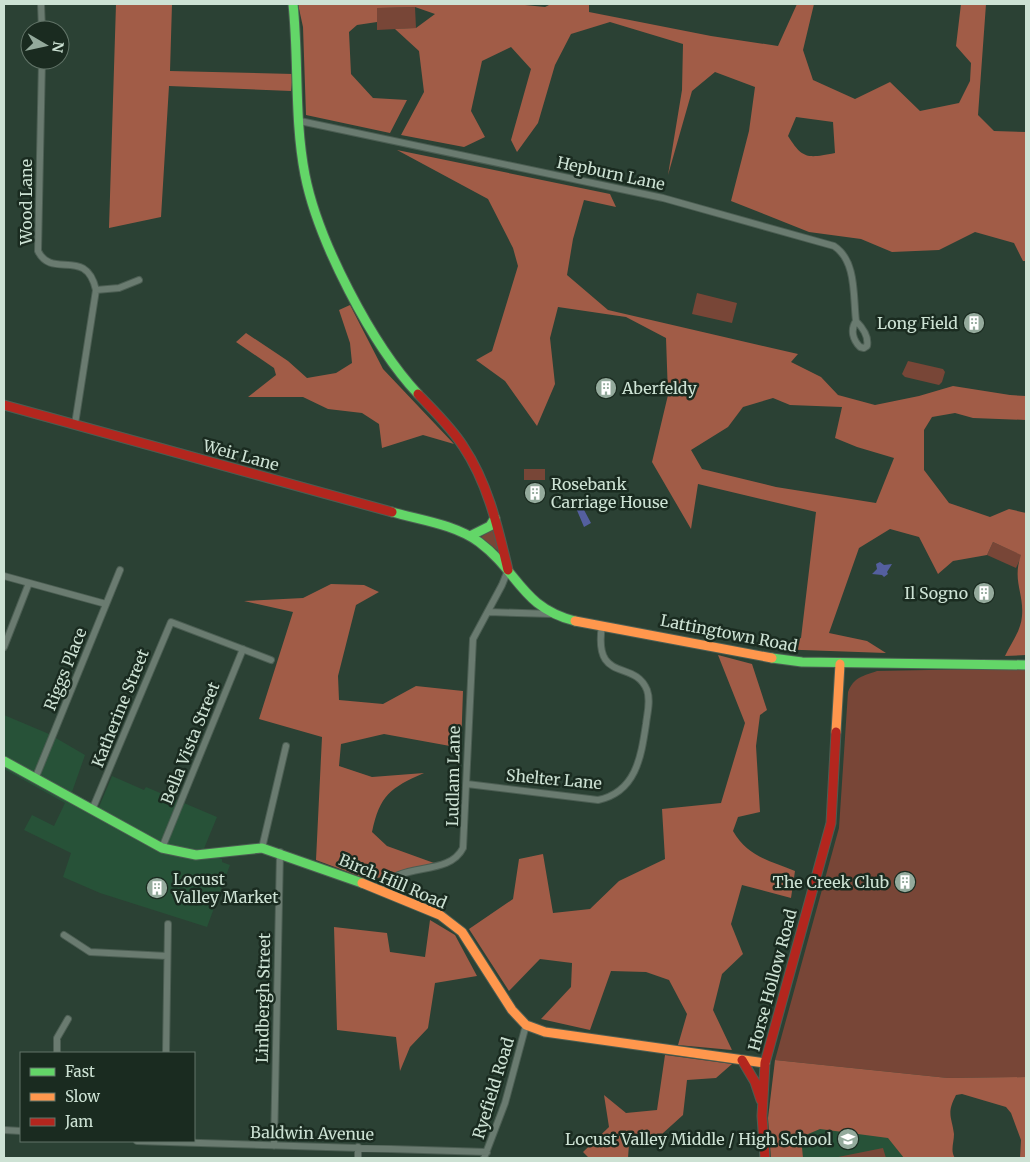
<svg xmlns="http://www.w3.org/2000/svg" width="1030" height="1162" font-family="Merriweather,serif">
<rect width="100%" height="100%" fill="#2b4134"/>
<path fill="#275238" d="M 4,715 L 49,734 L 85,755 L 72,792 L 99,807 L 112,776 L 144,790 L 146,787 L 217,817 L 203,851 L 222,859 L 222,862 L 230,865 L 207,927 L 100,893 L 63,877 L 71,853 L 24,830 L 32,815 L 54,826 L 65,803 L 4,769 Z
M 768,1118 L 915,1119 L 938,1158 L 771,1158 Z"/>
<path fill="#784637" d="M 415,7 L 416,28 L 377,30 L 377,8 Z
M 697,293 L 737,303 L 732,323 L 692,314 Z
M 908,361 L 943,369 L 945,372 L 942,382 L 939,385 L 905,377 L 902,374 Z
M 524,469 L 545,469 L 545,480 L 524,480 Z
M 494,528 L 498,551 L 481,537 Z
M 993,542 L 1022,555 L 1016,568 L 987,555 Z
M 1026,668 L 1026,1077 L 948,1078 L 775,1060 L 839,828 L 848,692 C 854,677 863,676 877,671 Z
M 883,1148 L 886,1158 L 833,1158 Z"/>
<path fill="#a15c47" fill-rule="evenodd" d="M 116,4 L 172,4 L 170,71 L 293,74 L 291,91 L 169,86 L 161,217 L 109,228 Z
M 298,4 L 515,4 L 545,7 L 551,4 L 589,4 L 589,12 L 711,36 L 778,46 L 797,4 L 814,4 L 803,50 L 813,80 L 855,99 L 890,82 L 920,111 L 959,103 L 970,81 L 971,63 L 956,46 L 961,4 L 986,4 L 978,115 L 994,131 L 1026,132 L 1026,261 L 1023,261 L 1014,243 L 975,232 L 939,250 L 892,252 L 861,239 L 809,232 L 731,201 L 749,131 L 755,87 L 715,72 L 692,91 L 668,175 L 682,90 L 683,44 L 610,22 L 571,34 L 555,65 L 538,123 L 517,152 L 511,140 L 531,69 L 511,47 L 482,61 L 471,111 L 485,137 L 464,147 L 401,135 L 424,92 L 419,51 L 395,29 L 416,28 L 435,14 L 415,7 L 377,8 L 377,22 L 357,25 L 349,32 L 351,74 L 373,98 L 407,100 L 390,133 L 306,115 L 303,27 ZM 796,117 L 833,122 L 835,153 C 808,158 803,160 788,136 Z
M 397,150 L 610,194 L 616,207 L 584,200 L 573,239 L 567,275 L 608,310 L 798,354 L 791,362 L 821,377 L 838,395 L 875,405 L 919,396 L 953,386 L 1010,395 L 1026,396 L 1026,420 L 973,418 L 955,413 L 932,417 L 924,430 L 924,470 L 949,503 L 990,517 L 1009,509 L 1026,513 L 1026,655 L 1005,656 C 1011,643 1021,631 1022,616 C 1024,592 1012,581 1021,555 L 993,542 L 987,555 L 953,561 L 938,574 L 919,537 L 890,529 L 859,548 L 829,633 L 867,641 L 886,653 L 774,649 L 801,638 L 816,512 L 698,484 L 691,529 L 652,462 L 668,395 L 666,338 L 626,317 L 558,307 L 550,338 L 555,384 L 537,426 L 505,381 L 476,360 L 492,351 L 518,266 L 513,248 L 488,199 ZM 773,398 L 790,405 L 842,407 L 835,438 L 857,447 L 894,458 L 876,503 L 776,487 L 702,469 L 691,450 L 728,427 L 743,407 Z
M 350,305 L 383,369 L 454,444 L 423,435 L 382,448 L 379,424 L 362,413 L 328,409 L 303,397 L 248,397 L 276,375 L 274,368 L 236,342 L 246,333 L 288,361 L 307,378 L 336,373 L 352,363 L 350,343 L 339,310 Z
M 331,584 L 364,585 L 379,592 L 356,605 L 338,676 L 339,700 L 383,704 L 416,686 L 463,691 L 461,748 L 384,734 L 341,744 L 339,766 L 372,777 L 424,773 C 390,788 380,795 372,832 L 387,846 L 434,863 L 370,880 L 316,860 L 322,737 L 259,719 L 293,612 L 244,601 L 303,598 Z
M 718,655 L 752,664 L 767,710 L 760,715 L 756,746 L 760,812 L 738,817 L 733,831 C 748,857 769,860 795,871 L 791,898 L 742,885 L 731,924 L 743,954 L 722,974 L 713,1010 L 732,1050 L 678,1045 L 687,1014 L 669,980 L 646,972 L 611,971 L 590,1030 L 541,1019 L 571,987 L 572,963 L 540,959 L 509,991 L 469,929 L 513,899 L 519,859 L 543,854 L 553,913 L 590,909 L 619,881 L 665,859 L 662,809 L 721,803 L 745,723 Z
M 430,920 L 455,935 L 477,976 L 435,983 L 428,1028 L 410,1047 L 400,1071 L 396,1037 L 337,1030 L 334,927 L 387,933 L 390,952 L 425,957 Z
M 665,1055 L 732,1064 L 716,1078 L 687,1080 L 683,1115 L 662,1134 L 629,1144 L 628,1158 L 589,1158 L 583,1152 L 609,1127 L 604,1095 L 626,1113 L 657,1110 Z
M 775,1060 L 948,1078 L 1026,1077 L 1026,1158 L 1020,1158 L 1021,1140 L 1011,1113 L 1006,1107 L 962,1094 L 956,1095 C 946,1114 952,1117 954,1134 C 954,1143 950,1151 955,1158 L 904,1158 L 888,1138 L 820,1129 L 801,1137 L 803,1158 L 771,1158 L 768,1118 Z"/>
<path fill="#545f9f" d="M 580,506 L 583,508 L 591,523 L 584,527 L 576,508 Z
M 880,562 L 884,565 L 892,564 L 887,572 L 888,574 L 884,577 L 882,575 L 872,574 L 877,569 L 876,564 Z"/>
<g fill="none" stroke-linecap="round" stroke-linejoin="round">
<g stroke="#4c5e53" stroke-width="8">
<path id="street" d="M 41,4 L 42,30
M 42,60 L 38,251 C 52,280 86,246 96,290 L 75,424
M 300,121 L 663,198 L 834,246 C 857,261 853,297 856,321 C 863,328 869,336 867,346 L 864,348 L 860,347 C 853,340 850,330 856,321
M 96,290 L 119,288 L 139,280
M 4,576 L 106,604
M 488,612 L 552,614
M 4,647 L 29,583
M 35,779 L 120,570
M 467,784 L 598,800 C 636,792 641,757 646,724 C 647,714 651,701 647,690 C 634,658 593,685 602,625
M 92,810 L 171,622 L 271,660
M 162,848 L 243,649
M 262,848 L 286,746
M 381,890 C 398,860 448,878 463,848 L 473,639 L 502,585 L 508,570
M 64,935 L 90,952 L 167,956
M 57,1053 L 57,1038 L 68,1019
M 166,1053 L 168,924
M 4,1130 L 21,1131
M 137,1141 L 487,1152
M 274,1146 L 280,852
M 358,1158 L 358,1147
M 484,1158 L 505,1103 L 526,1025"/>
</g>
<g stroke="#4c5e53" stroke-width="11">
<path id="fast" d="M 293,4 C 299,61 294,119 305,175 C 318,241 372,345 418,394
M 392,512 C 420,520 454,524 479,542 C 519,572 521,607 575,621
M 470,536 L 490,526 L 495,518
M 772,658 L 802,662 L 1026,665
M 4,761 L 162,848 L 196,855 L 262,848 L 362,883"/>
</g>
<g stroke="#4c5e53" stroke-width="11">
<path id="slow" d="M 575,621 L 772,658
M 836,732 L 840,664
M 362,883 L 440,915 L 462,932 L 512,1010 L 526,1025 L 545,1032 L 765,1063"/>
</g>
<g stroke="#4c5e53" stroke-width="11">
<path id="jam" d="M 418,394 C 434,411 451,427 463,446 C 488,483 498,528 508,570
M 4,405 L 392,512
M 742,1060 L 755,1082 L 761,1100
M 765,1158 L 762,1116 L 765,1063 L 831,823 L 836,732"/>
</g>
<use href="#street" stroke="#6a7b70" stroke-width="6"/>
<use href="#fast" stroke="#63d668" stroke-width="9"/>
<use href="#slow" stroke="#ff974d" stroke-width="9"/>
<use href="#jam" stroke="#b3261e" stroke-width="9"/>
</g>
<defs>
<g id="building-disc" transform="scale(1.125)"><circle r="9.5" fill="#94aa9c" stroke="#1a2b20"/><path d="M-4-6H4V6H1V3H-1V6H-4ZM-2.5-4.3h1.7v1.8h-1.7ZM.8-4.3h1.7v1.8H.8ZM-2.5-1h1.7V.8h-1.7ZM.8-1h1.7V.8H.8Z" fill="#fff"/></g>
<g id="school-disc" transform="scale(1.125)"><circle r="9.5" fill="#94aa9c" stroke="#1a2b20"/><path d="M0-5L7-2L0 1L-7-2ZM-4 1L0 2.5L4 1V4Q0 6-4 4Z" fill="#fff"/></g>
</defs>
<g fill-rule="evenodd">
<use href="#building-disc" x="974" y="323"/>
<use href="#building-disc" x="606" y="388"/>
<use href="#building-disc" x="535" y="493"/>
<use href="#building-disc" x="984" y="593"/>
<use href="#building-disc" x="905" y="882"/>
<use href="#building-disc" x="157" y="888"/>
<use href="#school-disc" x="848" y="1139"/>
</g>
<g text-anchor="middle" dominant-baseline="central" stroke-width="5" stroke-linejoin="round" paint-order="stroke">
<g font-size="16" fill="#cde2d4" stroke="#1a2b20">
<text transform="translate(611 173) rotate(12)">Hepburn Lane</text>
<text transform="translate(26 202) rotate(-90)">Wood Lane</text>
<text transform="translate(241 455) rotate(15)">Weir Lane</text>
<text transform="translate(729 633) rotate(11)">Lattingtown Road</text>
<text transform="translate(65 669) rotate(-68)">Riggs Place</text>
<text transform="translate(120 708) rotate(-68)">Katherine Street</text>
<text transform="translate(190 743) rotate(-68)">Bella Vista Street</text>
<text transform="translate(453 776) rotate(-89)">Ludlam Lane</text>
<text transform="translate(554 779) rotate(5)">Shelter Lane</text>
<text transform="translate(393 881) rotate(23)">Birch Hill Road</text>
<text transform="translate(772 980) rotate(-75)">Horse Hollow Road</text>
<text transform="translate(263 998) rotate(-89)">Lindbergh Street</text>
<text transform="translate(493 1088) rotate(-73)">Ryefield Road</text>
<text transform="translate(312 1133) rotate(1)">Baldwin Avenue</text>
</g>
<g font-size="16" fill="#cde2d4" stroke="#1a2b20" text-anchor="end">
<text x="958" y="323">Long Field</text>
<text x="622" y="388" text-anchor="start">Aberfeldy</text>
<text x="551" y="484" text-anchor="start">Rosebank<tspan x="551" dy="18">Carriage House</tspan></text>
<text x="968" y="593">Il Sogno</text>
<text x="173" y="879" text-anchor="start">Locust<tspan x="173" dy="18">Valley Market</tspan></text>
<text x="889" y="882">The Creek Club</text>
<text x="832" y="1139">Locust Valley Middle / High School</text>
</g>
</g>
<rect width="1030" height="1162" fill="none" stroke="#cde2d4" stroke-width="10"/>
<rect x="20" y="1052" width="175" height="90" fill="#1a2b20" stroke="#627468"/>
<rect x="30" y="1068" width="25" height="8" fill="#63d668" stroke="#627468"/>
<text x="65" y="1077" font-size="15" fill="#cde2d4">Fast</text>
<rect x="30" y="1093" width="25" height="8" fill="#ff974d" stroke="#627468"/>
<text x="65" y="1102" font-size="15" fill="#cde2d4">Slow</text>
<rect x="30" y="1118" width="25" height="8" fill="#b3261e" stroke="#627468"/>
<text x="65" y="1127" font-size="15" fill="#cde2d4">Jam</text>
<g transform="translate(45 45) rotate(99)"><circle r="24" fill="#1a2b20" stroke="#627468"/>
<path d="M0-4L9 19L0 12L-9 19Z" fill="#94aa9c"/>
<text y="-8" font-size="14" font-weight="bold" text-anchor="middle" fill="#cde2d4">N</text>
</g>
</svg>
